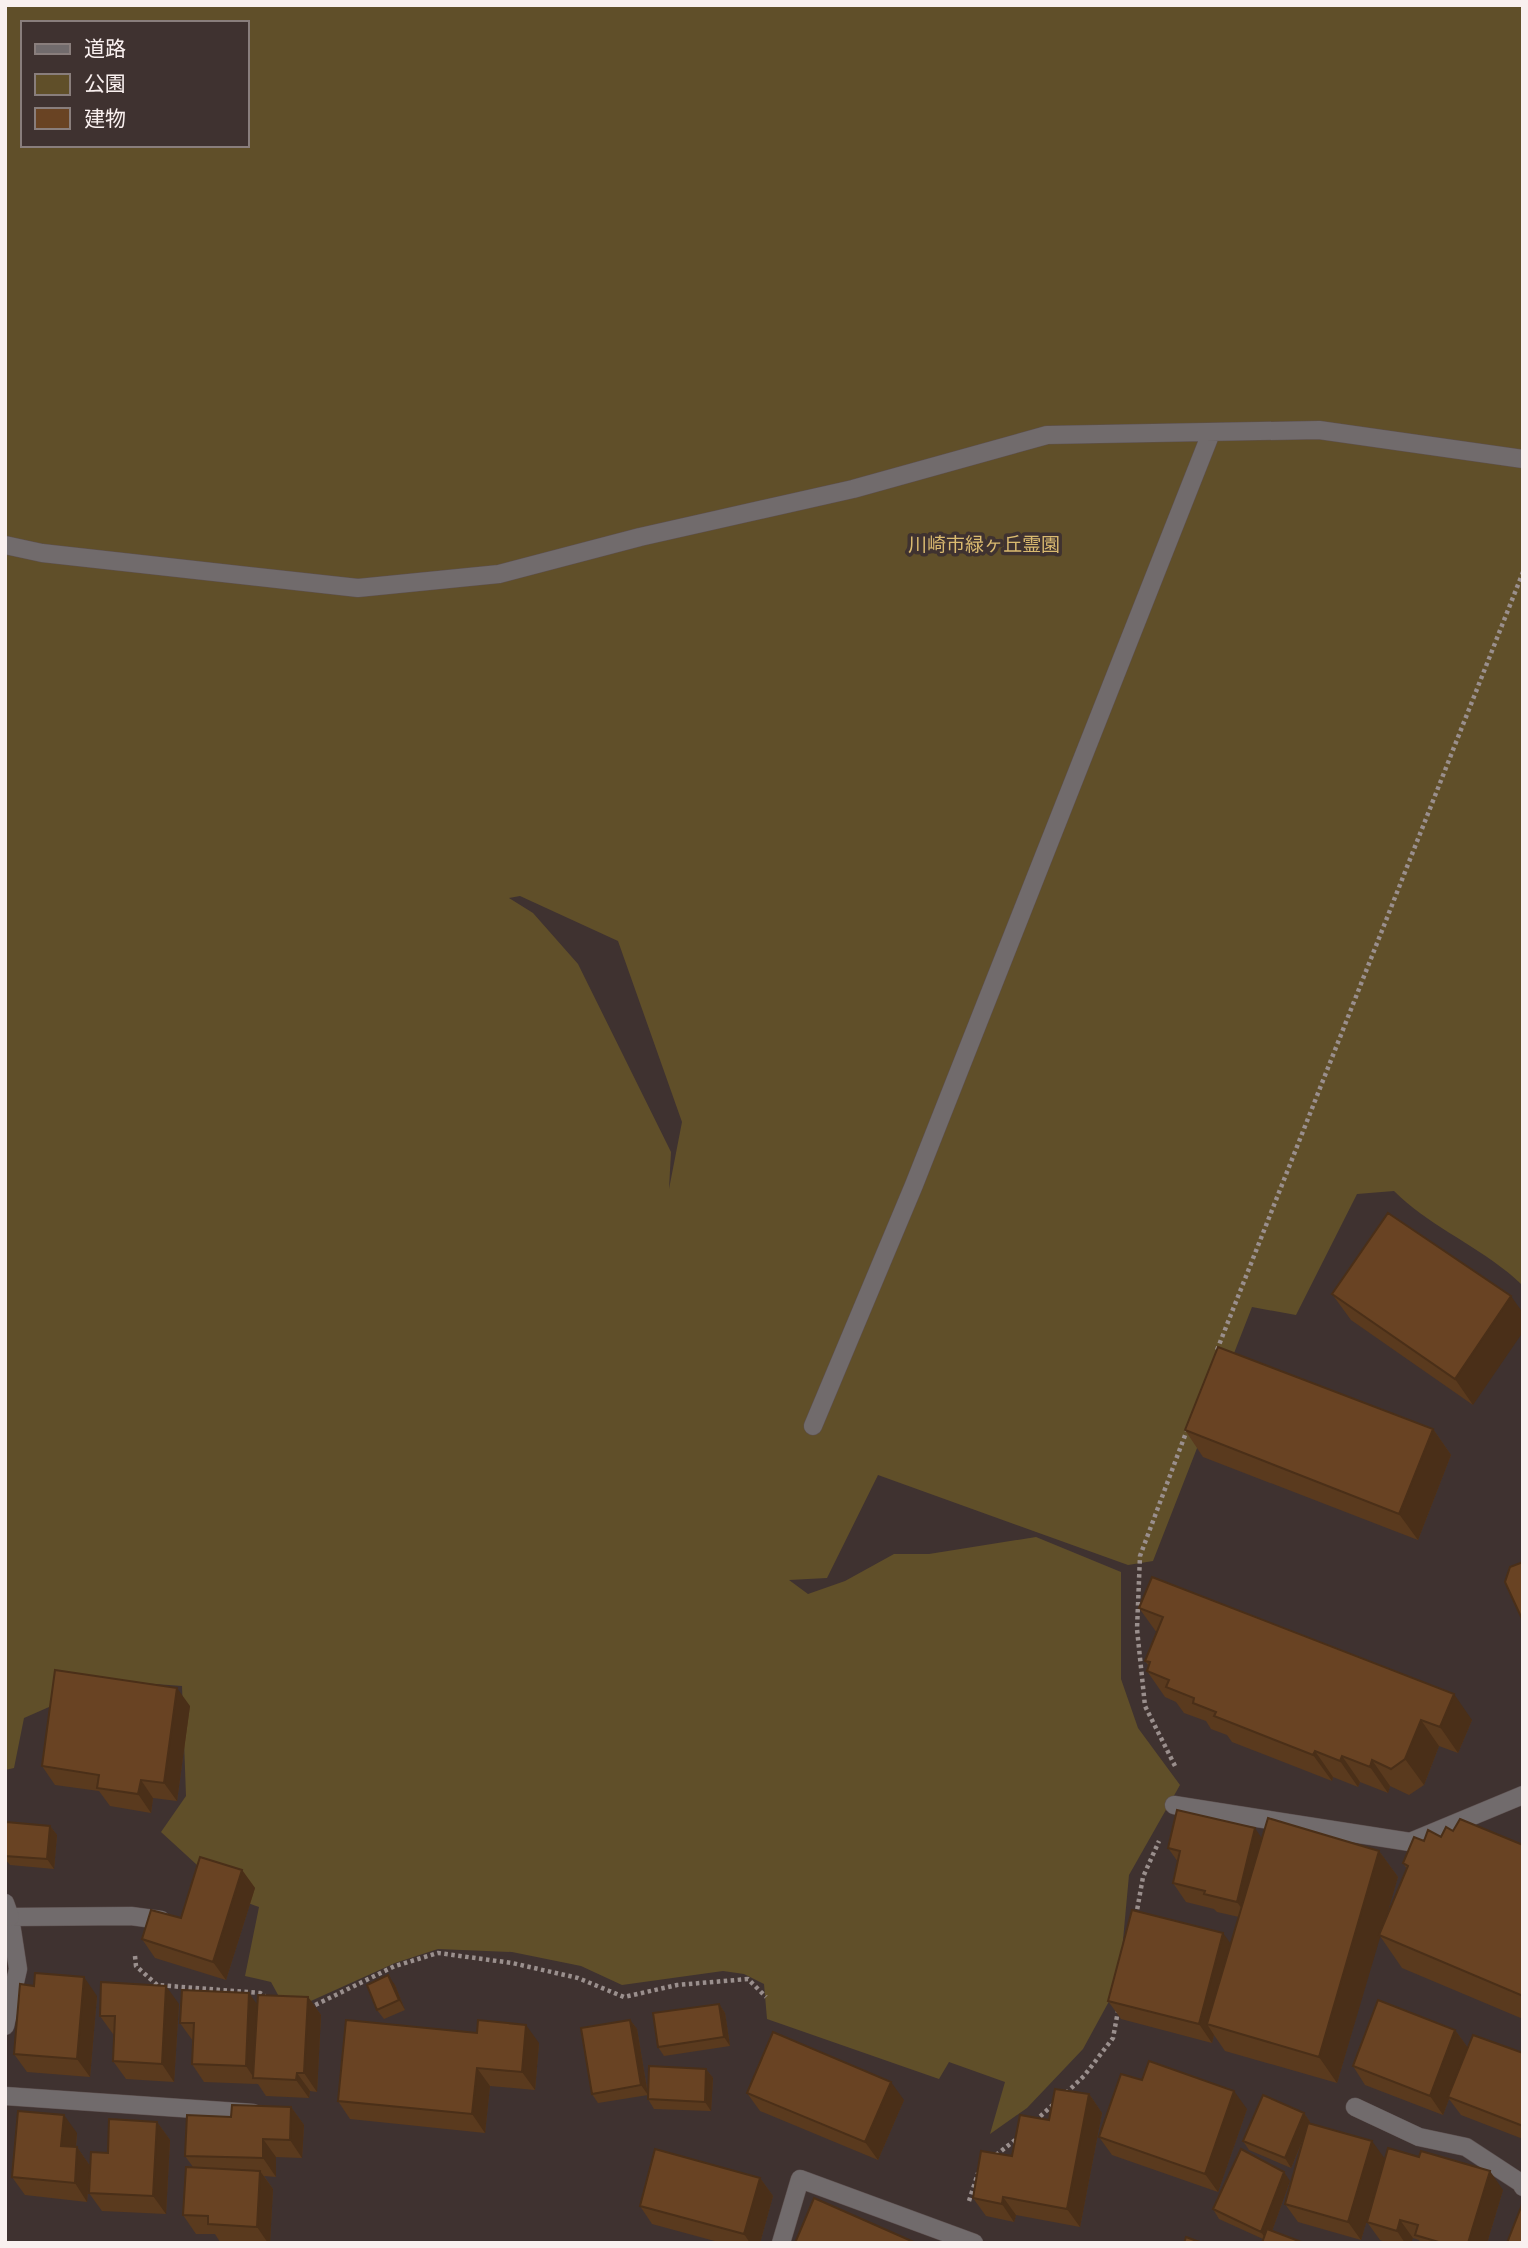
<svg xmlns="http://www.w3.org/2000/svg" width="1528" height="2248" font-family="Helvetica,'Noto Sans JP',sans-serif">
<rect width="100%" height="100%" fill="#3f3230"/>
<path fill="#604f29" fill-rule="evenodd" d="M 5,5 L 1523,5 L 1523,1286 C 1485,1248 1432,1229 1394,1191 L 1357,1194 L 1296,1315 L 1252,1307 L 1153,1561 L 1128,1565 L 878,1475 L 827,1578 L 789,1580 L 808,1594 L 845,1581 L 894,1554 L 929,1554 L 1036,1537 L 1121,1572 L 1121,1679 L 1138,1728 L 1180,1785 L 1129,1875 L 1119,1983 L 1083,2049 L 1027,2108 L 990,2134 L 1005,2082 L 949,2062 L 939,2079 L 767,2019 L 764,1984 L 744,1974 L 723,1971 L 622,1985 L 581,1966 L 512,1952 L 438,1949 L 395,1963 L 302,2005 L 283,2004 L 271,1982 L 245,1976 L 259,1907 L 232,1897 L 161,1832 L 186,1796 L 182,1686 L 88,1679 L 74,1696 L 24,1718 L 14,1768 L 5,1770 ZM 23,23 L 247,23 L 247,145 L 23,145 ZM 520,896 L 618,941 L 682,1122 L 669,1189 L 671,1152 L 578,964 L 533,913 L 509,898 Z"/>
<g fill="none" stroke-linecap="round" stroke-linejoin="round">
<g stroke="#5d504f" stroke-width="19">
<path id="lane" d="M 5,2026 L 18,1969 L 10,1917 L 131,1916 L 161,1920
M 5,2096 L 253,2113
M 1355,2107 L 1419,2137 L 1466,2147 L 1521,2183 L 1523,2187"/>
</g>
<g stroke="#5d504f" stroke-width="19">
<path id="street" d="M 5,545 L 42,553 L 358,588 L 499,574 L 640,537 L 853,489 L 1047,435 L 1319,430 L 1523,459
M 813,1426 L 914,1185 L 1211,433
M 1174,1805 L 1410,1842 L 1523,1795
M 5,1903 L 10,1917
M 781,2243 L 800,2179 L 974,2243"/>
</g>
<path stroke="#9a8f8d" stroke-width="4.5" stroke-dasharray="3.5 3.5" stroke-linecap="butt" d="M 1217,1350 L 1523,572
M 1175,1766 L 1145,1706 L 1137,1629 L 1140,1556 L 1187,1430
M 1136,1916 L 1143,1877 L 1159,1841
M 135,1956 L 136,1966 L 157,1985 L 260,1993 L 265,1996
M 309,2008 L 395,1966 L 438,1953 L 512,1963 L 578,1978 L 624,1997 L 677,1985 L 748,1979 L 766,1997
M 1066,2093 L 1084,2076 L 1113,2038 L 1118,2011
M 1035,2121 L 1055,2103
M 996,2155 L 1019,2137
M 969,2201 L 978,2173"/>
<use href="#lane" stroke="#716b6c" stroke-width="18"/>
<use href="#street" stroke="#716b6c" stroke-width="18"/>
</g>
<path fill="#5a3a1e" d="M 1388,1213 L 1473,1405 L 1351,1320 L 1332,1294 Z
M 1433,1429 L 1451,1455 L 1418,1540 L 1203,1457 L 1185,1430 Z
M 1139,1608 L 1472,1720 L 1458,1753 L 1439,1746 L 1424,1785 L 1409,1795 L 1390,1786 L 1388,1793 L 1360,1782 L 1358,1787 L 1333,1777 L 1332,1781 L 1232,1742 L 1227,1735 L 1211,1729 L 1206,1721 L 1184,1713 L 1176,1702 L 1165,1697 L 1147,1671 L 1149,1666 L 1145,1661 L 1157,1633 Z
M 190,1706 L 177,1801 L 153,1798 L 151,1813 L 110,1806 L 99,1791 L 55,1785 L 42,1766 Z
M 50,1826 L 57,1835 L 54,1869 L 10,1865 L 5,1859 L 5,1830 Z
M 1453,1831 L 1523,1845 L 1523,2019 L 1402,1968 L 1380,1936 L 1337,2083 L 1225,2051 L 1214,2035 L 1212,2043 L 1121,2019 L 1108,2001 L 1231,1944 L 1239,1917 L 1217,1912 L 1214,1909 L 1186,1902 L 1173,1883 L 1178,1862 L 1168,1848 L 1262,1839 L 1379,1851 L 1398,1877 L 1383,1926 L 1407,1869 L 1403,1863 L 1424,1841 L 1441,1837 Z
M 242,1870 L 255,1888 L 226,1980 L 155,1958 L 142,1939 L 181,1918 Z
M 395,1985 L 405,2010 L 384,2019 L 377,2010 Z
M 249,1993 L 257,2006 L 308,1997 L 321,2015 L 317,2092 L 310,2091 L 309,2098 L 266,2096 L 258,2084 L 204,2082 L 192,2064 L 193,2041 L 180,2023 Z
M 97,1996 L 90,2077 L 27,2072 L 14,2054 Z
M 179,2004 L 174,2082 L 126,2079 L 113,2061 L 114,2034 L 113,2034 L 100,2016 Z
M 719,2004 L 725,2013 L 730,2046 L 664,2056 L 658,2047 Z
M 630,2020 L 637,2029 L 648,2094 L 706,2069 L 713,2078 L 711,2111 L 654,2109 L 648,2099 L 648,2095 L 598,2103 L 592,2094 Z
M 1455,2030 L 1468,2048 L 1523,2053 L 1523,2139 L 1461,2115 L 1449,2099 L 1443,2115 L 1365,2085 L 1353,2066 Z
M 539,2043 L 535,2090 L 490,2086 L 485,2133 L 350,2119 L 338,2101 Z
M 1142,2080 L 1247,2109 L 1218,2192 L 1112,2155 L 1099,2137 Z
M 747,2093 L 904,2100 L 878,2160 L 760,2111 Z
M 1089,2094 L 1102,2113 L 1080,2227 L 1016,2215 L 1014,2222 L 986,2216 L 973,2198 L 1012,2156 L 1049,2120 Z
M 291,2107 L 304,2125 L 302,2158 L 276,2157 L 276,2177 L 264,2176 L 273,2189 L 270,2243 L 220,2242 L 215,2234 L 196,2234 L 183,2215 L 193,2167 L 185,2156 L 231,2117 Z
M 1304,2113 L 1310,2122 L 1310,2124 L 1385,2159 L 1361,2240 L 1298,2222 L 1285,2204 L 1304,2138 L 1291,2168 L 1249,2150 L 1243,2141 Z
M 157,2122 L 170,2140 L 166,2214 L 102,2211 L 89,2193 L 108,2153 Z
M 77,2133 L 76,2147 L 77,2147 L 90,2166 L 87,2202 L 25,2195 L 12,2177 Z
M 760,2178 L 773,2196 L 760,2243 L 722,2243 L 652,2224 L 640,2206 Z
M 1290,2181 L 1272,2231 L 1263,2239 L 1219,2219 L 1213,2209 Z
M 1503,2190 L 1487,2243 L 1421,2243 L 1419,2240 L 1413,2238 L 1411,2243 L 1387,2243 L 1380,2240 L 1367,2222 Z"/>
<path fill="#4a2f18" d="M 1511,1296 L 1523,1313 L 1523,1332 L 1473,1405 L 1455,1379 Z
M 1433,1429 L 1451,1455 L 1418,1540 L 1399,1514 Z
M 177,1688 L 190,1706 L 177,1801 L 164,1783 Z
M 1454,1694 L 1472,1720 L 1458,1753 L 1440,1727 Z
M 1421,1720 L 1439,1746 L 1424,1785 L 1405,1759 Z
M 1315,1751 L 1333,1777 L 1332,1781 L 1313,1755 Z
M 1342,1756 L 1360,1782 L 1358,1787 L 1340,1761 Z
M 1372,1760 L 1390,1786 L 1388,1793 L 1370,1767 Z
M 141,1780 L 153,1798 L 151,1813 L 138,1794 Z
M 50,1826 L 57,1835 L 54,1869 L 47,1859 Z
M 1255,1828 L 1267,1846 L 1250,1920 L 1237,1902 Z
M 1379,1851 L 1398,1877 L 1337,2083 L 1319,2057 Z
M 242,1870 L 255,1888 L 226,1980 L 213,1962 Z
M 1223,1933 L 1236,1951 L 1207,2024 L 1214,2035 L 1212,2043 L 1199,2024 Z
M 388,1975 L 395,1985 L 405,2010 L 399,2000 Z
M 84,1977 L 97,1996 L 90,2077 L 77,2059 Z
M 166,1986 L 179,2004 L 174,2082 L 162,2064 Z
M 249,1993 L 262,2011 L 254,2078 L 246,2066 Z
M 308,1997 L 321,2015 L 317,2092 L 304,2073 Z
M 719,2004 L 725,2013 L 730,2046 L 724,2037 Z
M 630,2020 L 637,2029 L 648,2095 L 641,2085 Z
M 526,2025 L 539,2043 L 535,2090 L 522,2072 Z
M 1455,2030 L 1468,2048 L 1443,2115 L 1430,2096 Z
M 477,2068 L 490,2086 L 485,2133 L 472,2114 Z
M 706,2069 L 713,2078 L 711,2111 L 705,2102 Z
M 297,2073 L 310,2091 L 309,2098 L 296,2080 Z
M 891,2082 L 904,2100 L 878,2160 L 865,2142 Z
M 1234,2091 L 1247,2109 L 1218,2192 L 1205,2174 Z
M 1089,2094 L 1102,2113 L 1080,2227 L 1067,2209 Z
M 291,2107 L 304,2125 L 302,2158 L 290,2140 Z
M 1304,2113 L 1310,2122 L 1291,2168 L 1285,2158 Z
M 64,2115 L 77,2133 L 74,2165 L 61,2146 Z
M 157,2122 L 170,2140 L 166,2214 L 153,2196 Z
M 263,2139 L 276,2157 L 276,2177 L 263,2158 Z
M 1372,2141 L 1385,2159 L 1361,2240 L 1348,2222 Z
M 77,2147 L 90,2166 L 87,2202 L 75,2183 Z
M 260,2171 L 273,2189 L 270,2243 L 268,2243 L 257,2227 Z
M 1490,2171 L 1503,2190 L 1487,2243 L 1468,2243 Z
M 1284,2172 L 1290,2181 L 1268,2242 L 1261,2232 Z
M 760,2178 L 773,2196 L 760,2243 L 750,2243 L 744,2234 Z
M 1003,2197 L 1016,2215 L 1014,2222 L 1002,2204 Z
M 1400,2220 L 1413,2238 L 1411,2243 L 1405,2243 L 1397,2231 Z"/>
<path fill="#694323" stroke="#4a2f18" stroke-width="2" d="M 1388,1213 L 1511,1296 L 1455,1379 L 1332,1294 Z
M 1218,1347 L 1433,1429 L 1399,1514 L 1185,1430 Z
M 1523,1562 L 1523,1621 L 1505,1582 L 1510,1567 Z
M 1152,1577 L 1454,1694 L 1440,1727 L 1421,1720 L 1405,1759 L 1391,1769 L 1372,1760 L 1370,1767 L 1342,1756 L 1340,1761 L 1315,1751 L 1313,1755 L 1214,1716 L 1216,1712 L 1193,1703 L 1194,1698 L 1166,1687 L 1169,1680 L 1147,1671 L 1150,1662 L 1145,1661 L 1163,1617 L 1139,1608 Z
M 55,1670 L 177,1688 L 164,1783 L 141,1780 L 138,1794 L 97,1788 L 99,1775 L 42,1766 Z
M 1177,1810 L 1255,1828 L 1237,1902 L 1204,1894 L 1205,1891 L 1173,1883 L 1180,1851 L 1168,1848 Z
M 1268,1818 L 1379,1851 L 1319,2057 L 1207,2024 Z
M 1460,1819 L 1523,1845 L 1523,1996 L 1379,1935 L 1408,1866 L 1403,1863 L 1414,1837 L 1424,1841 L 1428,1830 L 1441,1837 L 1446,1827 L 1453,1831 Z
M 6,1822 L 50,1826 L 47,1859 L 5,1856 Z
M 200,1857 L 242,1870 L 213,1962 L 142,1939 L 151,1910 L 181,1918 Z
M 1132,1910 L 1223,1933 L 1199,2024 L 1108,2001 Z
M 35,1973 L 84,1977 L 77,2059 L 14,2054 L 20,1984 L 34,1986 Z
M 388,1975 L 399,2000 L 377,2010 L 367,1985 Z
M 101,1982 L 166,1986 L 162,2064 L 113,2061 L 115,2016 L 100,2016 Z
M 182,1990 L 249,1993 L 246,2066 L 192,2064 L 194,2023 L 180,2023 Z
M 258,1995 L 308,1997 L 304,2073 L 297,2073 L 296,2080 L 253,2078 Z
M 1378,2000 L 1455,2030 L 1430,2096 L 1353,2066 Z
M 719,2004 L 724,2037 L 658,2047 L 653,2013 Z
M 346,2020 L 477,2033 L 478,2020 L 526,2025 L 522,2072 L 477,2068 L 472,2114 L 338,2101 Z
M 630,2020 L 641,2085 L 592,2094 L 581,2028 Z
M 773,2032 L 891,2082 L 865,2142 L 747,2093 Z
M 1473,2035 L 1523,2053 L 1523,2126 L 1448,2097 Z
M 1149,2061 L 1234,2091 L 1205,2174 L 1099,2137 L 1121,2074 L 1142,2080 Z
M 649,2066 L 706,2069 L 705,2102 L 648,2099 Z
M 1055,2089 L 1089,2094 L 1067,2209 L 1003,2197 L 1002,2204 L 973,2198 L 981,2151 L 1012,2156 L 1020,2115 L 1049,2120 Z
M 1263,2095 L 1304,2113 L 1285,2158 L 1243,2141 Z
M 232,2105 L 291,2107 L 290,2140 L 263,2139 L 263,2158 L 185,2156 L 187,2115 L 231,2117 Z
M 18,2111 L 64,2115 L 61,2146 L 77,2147 L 75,2183 L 12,2177 Z
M 109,2119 L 157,2122 L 153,2196 L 89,2193 L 91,2152 L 108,2153 Z
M 1308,2123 L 1372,2141 L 1348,2222 L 1285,2204 Z
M 1388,2148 L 1419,2157 L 1421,2151 L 1490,2171 L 1468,2243 L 1442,2243 L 1415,2235 L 1418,2225 L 1400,2220 L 1397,2231 L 1367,2222 Z
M 655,2149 L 760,2178 L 744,2234 L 640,2206 Z
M 1241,2149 L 1284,2172 L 1261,2232 L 1213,2209 Z
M 186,2167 L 260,2171 L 257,2227 L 208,2224 L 208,2216 L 183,2215 Z
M 814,2198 L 916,2243 L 795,2243 Z
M 1523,2202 L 1523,2243 L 1507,2243 Z
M 1267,2229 L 1304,2243 L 1262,2243 Z
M 1186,2237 L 1202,2243 L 1184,2243 Z"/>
<g text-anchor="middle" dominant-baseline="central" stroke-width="7" stroke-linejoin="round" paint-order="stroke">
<g font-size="19" fill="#daba70" stroke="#3f3230">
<text x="984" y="544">川崎市緑ヶ丘霊園</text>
</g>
</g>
<rect width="1528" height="2248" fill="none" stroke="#f9f0ef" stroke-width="14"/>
<rect x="21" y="21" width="228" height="126" fill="#3f3230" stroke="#897e7c" stroke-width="2"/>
<rect x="35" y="44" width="35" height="10" fill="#716b6c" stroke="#897e7c" stroke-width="2"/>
<text x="84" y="56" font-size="21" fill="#f9f0ef">道路</text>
<rect x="35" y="74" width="35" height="21" fill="#604f29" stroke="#897e7c" stroke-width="2"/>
<text x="84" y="91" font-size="21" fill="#f9f0ef">公園</text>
<rect x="35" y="108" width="35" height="21" fill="#694323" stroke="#897e7c" stroke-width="2"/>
<text x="84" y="126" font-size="21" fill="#f9f0ef">建物</text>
</svg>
